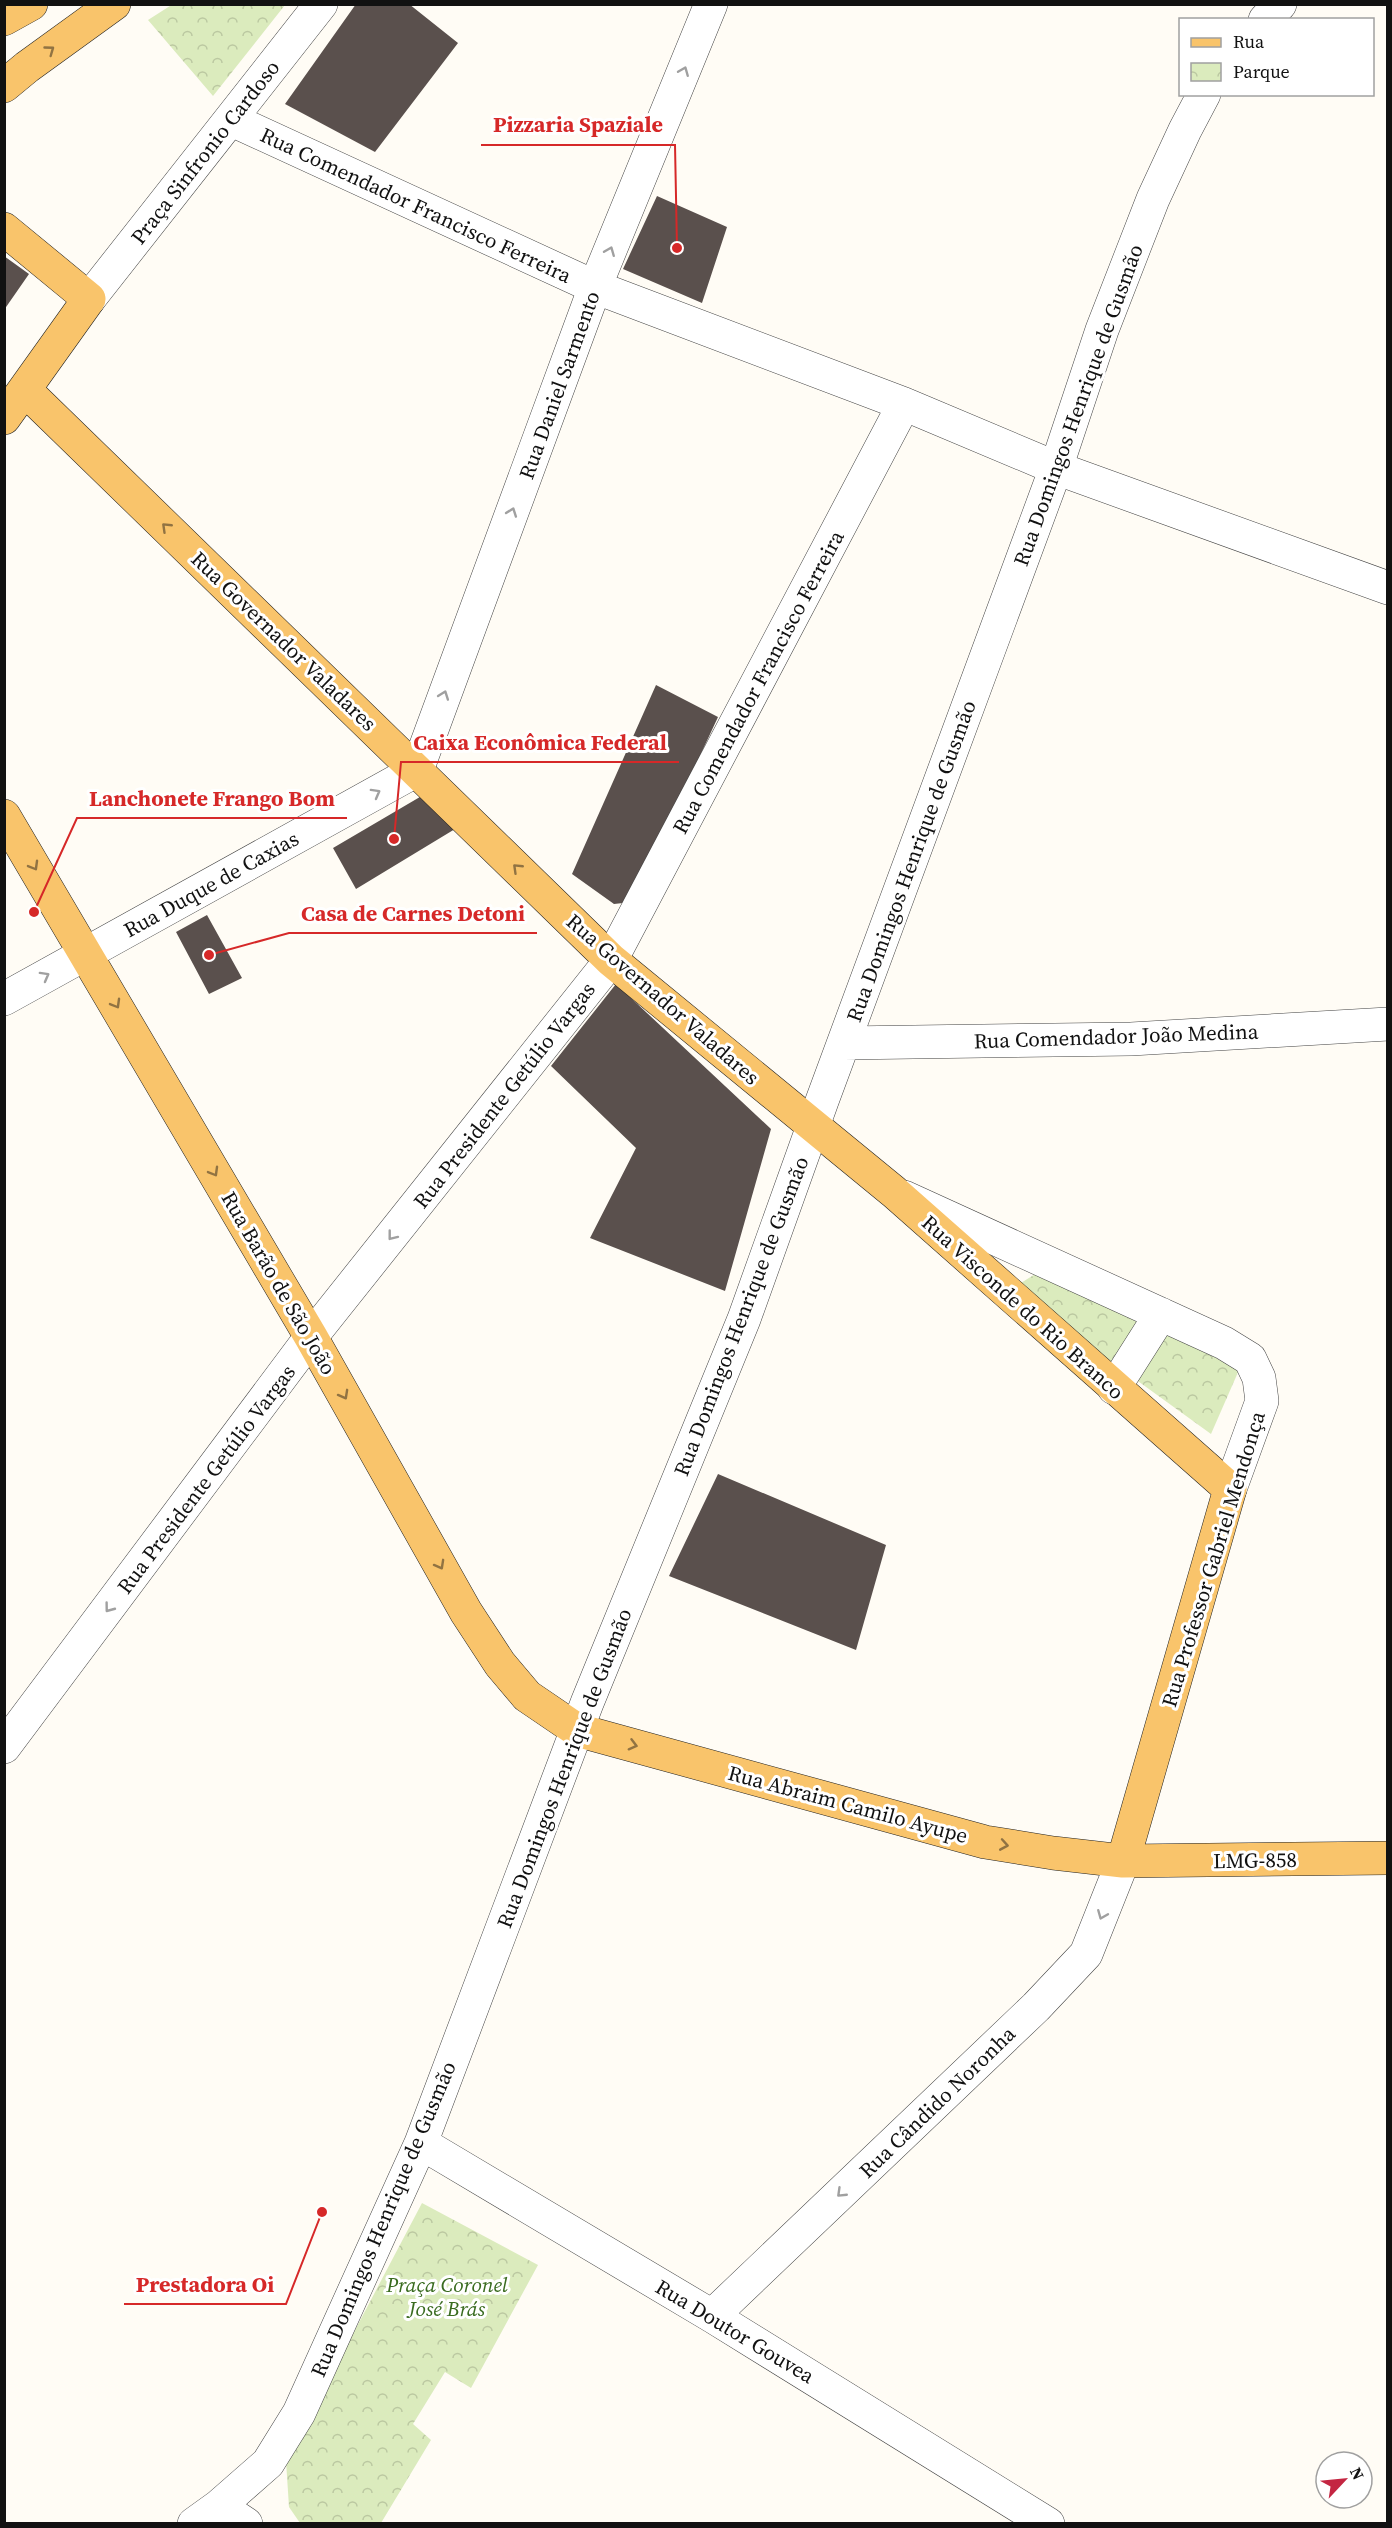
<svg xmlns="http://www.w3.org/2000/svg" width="1392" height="2528" font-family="'Source Serif 4',serif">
<defs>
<pattern id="park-crowns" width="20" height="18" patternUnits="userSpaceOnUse" patternTransform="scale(1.5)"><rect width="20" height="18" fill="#dbebbd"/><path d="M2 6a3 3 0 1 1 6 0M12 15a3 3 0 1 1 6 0" fill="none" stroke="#bbc8a1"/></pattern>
</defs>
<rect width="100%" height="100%" fill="#fffcf5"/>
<path fill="url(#park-crowns)" d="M 173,4 L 285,4 L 285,5 L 213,96 L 148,20 Z
M 1045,1268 L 1239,1370 L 1211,1434 L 1011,1289 Z
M 422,2203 L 538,2265 L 471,2388 L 445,2372 L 413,2424 L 431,2440 L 381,2523 L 300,2523 L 289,2507 L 286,2461 Z"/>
<path fill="#5a504d" d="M 356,4 L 409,4 L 458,43 L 375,152 L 285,104 Z
M 657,196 L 727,227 L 702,303 L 623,269 Z
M 4,256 L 29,274 L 4,310 Z
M 656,685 L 718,717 L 632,902 L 614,904 L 572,874 Z
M 425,794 L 455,829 L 356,889 L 333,848 Z
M 207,915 L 242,978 L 209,994 L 176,932 Z
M 616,984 L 771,1129 L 725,1291 L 590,1238 L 636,1148 L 551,1066 Z
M 718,1474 L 886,1545 L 856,1650 L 669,1576 Z"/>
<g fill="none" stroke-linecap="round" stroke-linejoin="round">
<g stroke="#444" stroke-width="34">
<path id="minor" d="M 1265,20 L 1280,4
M 232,120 L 595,287 L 904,404 L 1056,468 L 1388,588
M 89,299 L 321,4
M 4,999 L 417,770 L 595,287 L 711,4
M 844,1043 L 1131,1039 L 1388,1024
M 904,1197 L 1224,1343 L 1250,1359 L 1259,1378 L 1262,1401 L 1230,1489
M 1114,1388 L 1161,1314
M 4,1747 L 311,1337 L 611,960 L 904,404
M 421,2143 L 712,2316 L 1048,2524
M 712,2316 L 1036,2007 L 1086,1954 L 1123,1861
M 219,2506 L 246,2524
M 194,2524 L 219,2506 L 268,2463 L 299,2413 L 421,2143 L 587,1703 L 744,1319 L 822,1101 L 1056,468 L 1102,330 L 1153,199 L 1185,130 L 1204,94"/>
</g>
<g stroke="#222" stroke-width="34">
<path id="major" d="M 4,19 L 31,4
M 4,86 L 27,67 L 114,4
M 4,229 L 89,299 L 4,418
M 25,390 L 611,960 L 894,1192 L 1230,1489 L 1123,1861
M 4,816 L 311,1337 L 466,1612 L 500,1664 L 527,1696 L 577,1730 L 985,1842 L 1053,1853 L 1123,1861 L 1388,1858"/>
</g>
<use href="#minor" stroke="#fff" stroke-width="33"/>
<use href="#major" stroke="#f9c46b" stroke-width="33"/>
</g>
<defs><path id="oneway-chevron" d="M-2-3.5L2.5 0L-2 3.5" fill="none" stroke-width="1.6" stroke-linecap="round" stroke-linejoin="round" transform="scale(1.5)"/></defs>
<g stroke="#917342">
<use href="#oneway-chevron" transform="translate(50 50) rotate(-36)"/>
<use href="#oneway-chevron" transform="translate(166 527) rotate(-136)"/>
<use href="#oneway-chevron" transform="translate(34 866) rotate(60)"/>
<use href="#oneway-chevron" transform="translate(517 868) rotate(-136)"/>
<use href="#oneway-chevron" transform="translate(116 1004) rotate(60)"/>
<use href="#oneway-chevron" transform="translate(214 1172) rotate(60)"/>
<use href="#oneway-chevron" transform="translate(344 1395) rotate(61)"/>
<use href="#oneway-chevron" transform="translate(440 1565) rotate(61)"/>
<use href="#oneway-chevron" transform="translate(633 1745) rotate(15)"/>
<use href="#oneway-chevron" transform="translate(1004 1845) rotate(10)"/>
</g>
<g stroke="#a0a0a0">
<use href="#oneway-chevron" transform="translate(684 71) rotate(-68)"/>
<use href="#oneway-chevron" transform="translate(610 251) rotate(-68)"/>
<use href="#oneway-chevron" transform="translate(512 512) rotate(-70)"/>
<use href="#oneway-chevron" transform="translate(444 695) rotate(-70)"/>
<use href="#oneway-chevron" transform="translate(376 793) rotate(-29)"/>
<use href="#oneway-chevron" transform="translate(45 976) rotate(-29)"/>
<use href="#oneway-chevron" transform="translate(392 1236) rotate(128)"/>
<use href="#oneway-chevron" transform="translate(109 1608) rotate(127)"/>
<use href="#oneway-chevron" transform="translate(1102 1915) rotate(112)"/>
<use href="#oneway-chevron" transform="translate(841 2193) rotate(136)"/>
</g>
<g text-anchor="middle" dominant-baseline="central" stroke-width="6" stroke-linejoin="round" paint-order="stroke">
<g font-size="21" fill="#111" stroke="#fff">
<text transform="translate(205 152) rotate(-52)">Praça Sinfronio Cardoso</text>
<text transform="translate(416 205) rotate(25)">Rua Comendador Francisco Ferreira</text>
<text transform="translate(559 385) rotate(-70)">Rua Daniel Sarmento</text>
<text transform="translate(1078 405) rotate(-70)">Rua Domingos Henrique de Gusmão</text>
<text transform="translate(284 641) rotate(44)">Rua Governador Valadares</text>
<text transform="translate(758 682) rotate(-62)">Rua Comendador Francisco Ferreira</text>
<text transform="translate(911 861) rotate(-70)">Rua Domingos Henrique de Gusmão</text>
<text transform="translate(211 884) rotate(-29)">Rua Duque de Caxias</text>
<text transform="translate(663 999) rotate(41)">Rua Governador Valadares</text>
<text transform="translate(1116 1036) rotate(-2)">Rua Comendador João Medina</text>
<text transform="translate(504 1095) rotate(-52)">Rua Presidente Getúlio Vargas</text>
<text transform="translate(279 1283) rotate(60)">Rua Barão de São João</text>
<text transform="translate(1023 1307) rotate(42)">Rua Visconde do Rio Branco</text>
<text transform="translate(741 1316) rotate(-69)">Rua Domingos Henrique de Gusmão</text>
<text transform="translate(206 1479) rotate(-53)">Rua Presidente Getúlio Vargas</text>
<text transform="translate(1213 1559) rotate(-73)">Rua Professor Gabriel Mendonça</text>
<text transform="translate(564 1768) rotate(-69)">Rua Domingos Henrique de Gusmão</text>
<text transform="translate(848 1804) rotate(15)">Rua Abraim Camilo Ayupe</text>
<text transform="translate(1255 1860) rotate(-1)">LMG-858</text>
<text transform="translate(937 2102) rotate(-44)">Rua Cândido Noronha</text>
<text transform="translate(383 2219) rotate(-67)">Rua Domingos Henrique de Gusmão</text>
<text transform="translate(735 2331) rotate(31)">Rua Doutor Gouvea</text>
</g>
<g font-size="21" font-style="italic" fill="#396b1f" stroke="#fff">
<text x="447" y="2284">Praça Coronel<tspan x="447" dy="24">José Brás</tspan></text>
</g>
</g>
<path fill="none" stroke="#d62828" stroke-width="2" d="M677 248L675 145H481M394 839L401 762H679M34 912L77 818H347M209 955L289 933H537M322 2212L286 2304H124"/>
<g fill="#d62828" stroke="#fff" stroke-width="2">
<circle cx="677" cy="248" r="6"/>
<circle cx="394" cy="839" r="6"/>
<circle cx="34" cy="912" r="6"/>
<circle cx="209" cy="955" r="6"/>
<circle cx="322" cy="2212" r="6"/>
</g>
<g font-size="22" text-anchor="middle" font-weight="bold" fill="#d62828" stroke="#fff" stroke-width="6" stroke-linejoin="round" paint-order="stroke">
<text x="578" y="132">Pizzaria Spaziale</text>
<text x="540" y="750">Caixa Econômica Federal</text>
<text x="212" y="806">Lanchonete Frango Bom</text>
<text x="413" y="921">Casa de Carnes Detoni</text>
<text x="205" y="2292">Prestadora Oi</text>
</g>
<rect width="1392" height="2528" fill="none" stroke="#111111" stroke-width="12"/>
<rect x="1179" y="18" width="195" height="78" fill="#ffffff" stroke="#a0a0a0" stroke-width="1.5"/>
<rect x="1191" y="38" width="30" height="9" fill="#f9c46b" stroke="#a0a0a0" stroke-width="1.5"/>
<text x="1233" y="48" font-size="18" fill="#111111">Rua</text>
<rect x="1191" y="63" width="30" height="18" fill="url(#park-crowns)" stroke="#a0a0a0" stroke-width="1.5"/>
<text x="1233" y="78" font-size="18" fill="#111111">Parque</text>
<g transform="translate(1344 2480) rotate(64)"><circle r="28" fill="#ffffff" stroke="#a0a0a0" stroke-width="1.5"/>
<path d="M0-4.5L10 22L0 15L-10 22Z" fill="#c42642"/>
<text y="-9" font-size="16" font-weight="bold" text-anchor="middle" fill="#111111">N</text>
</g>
</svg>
